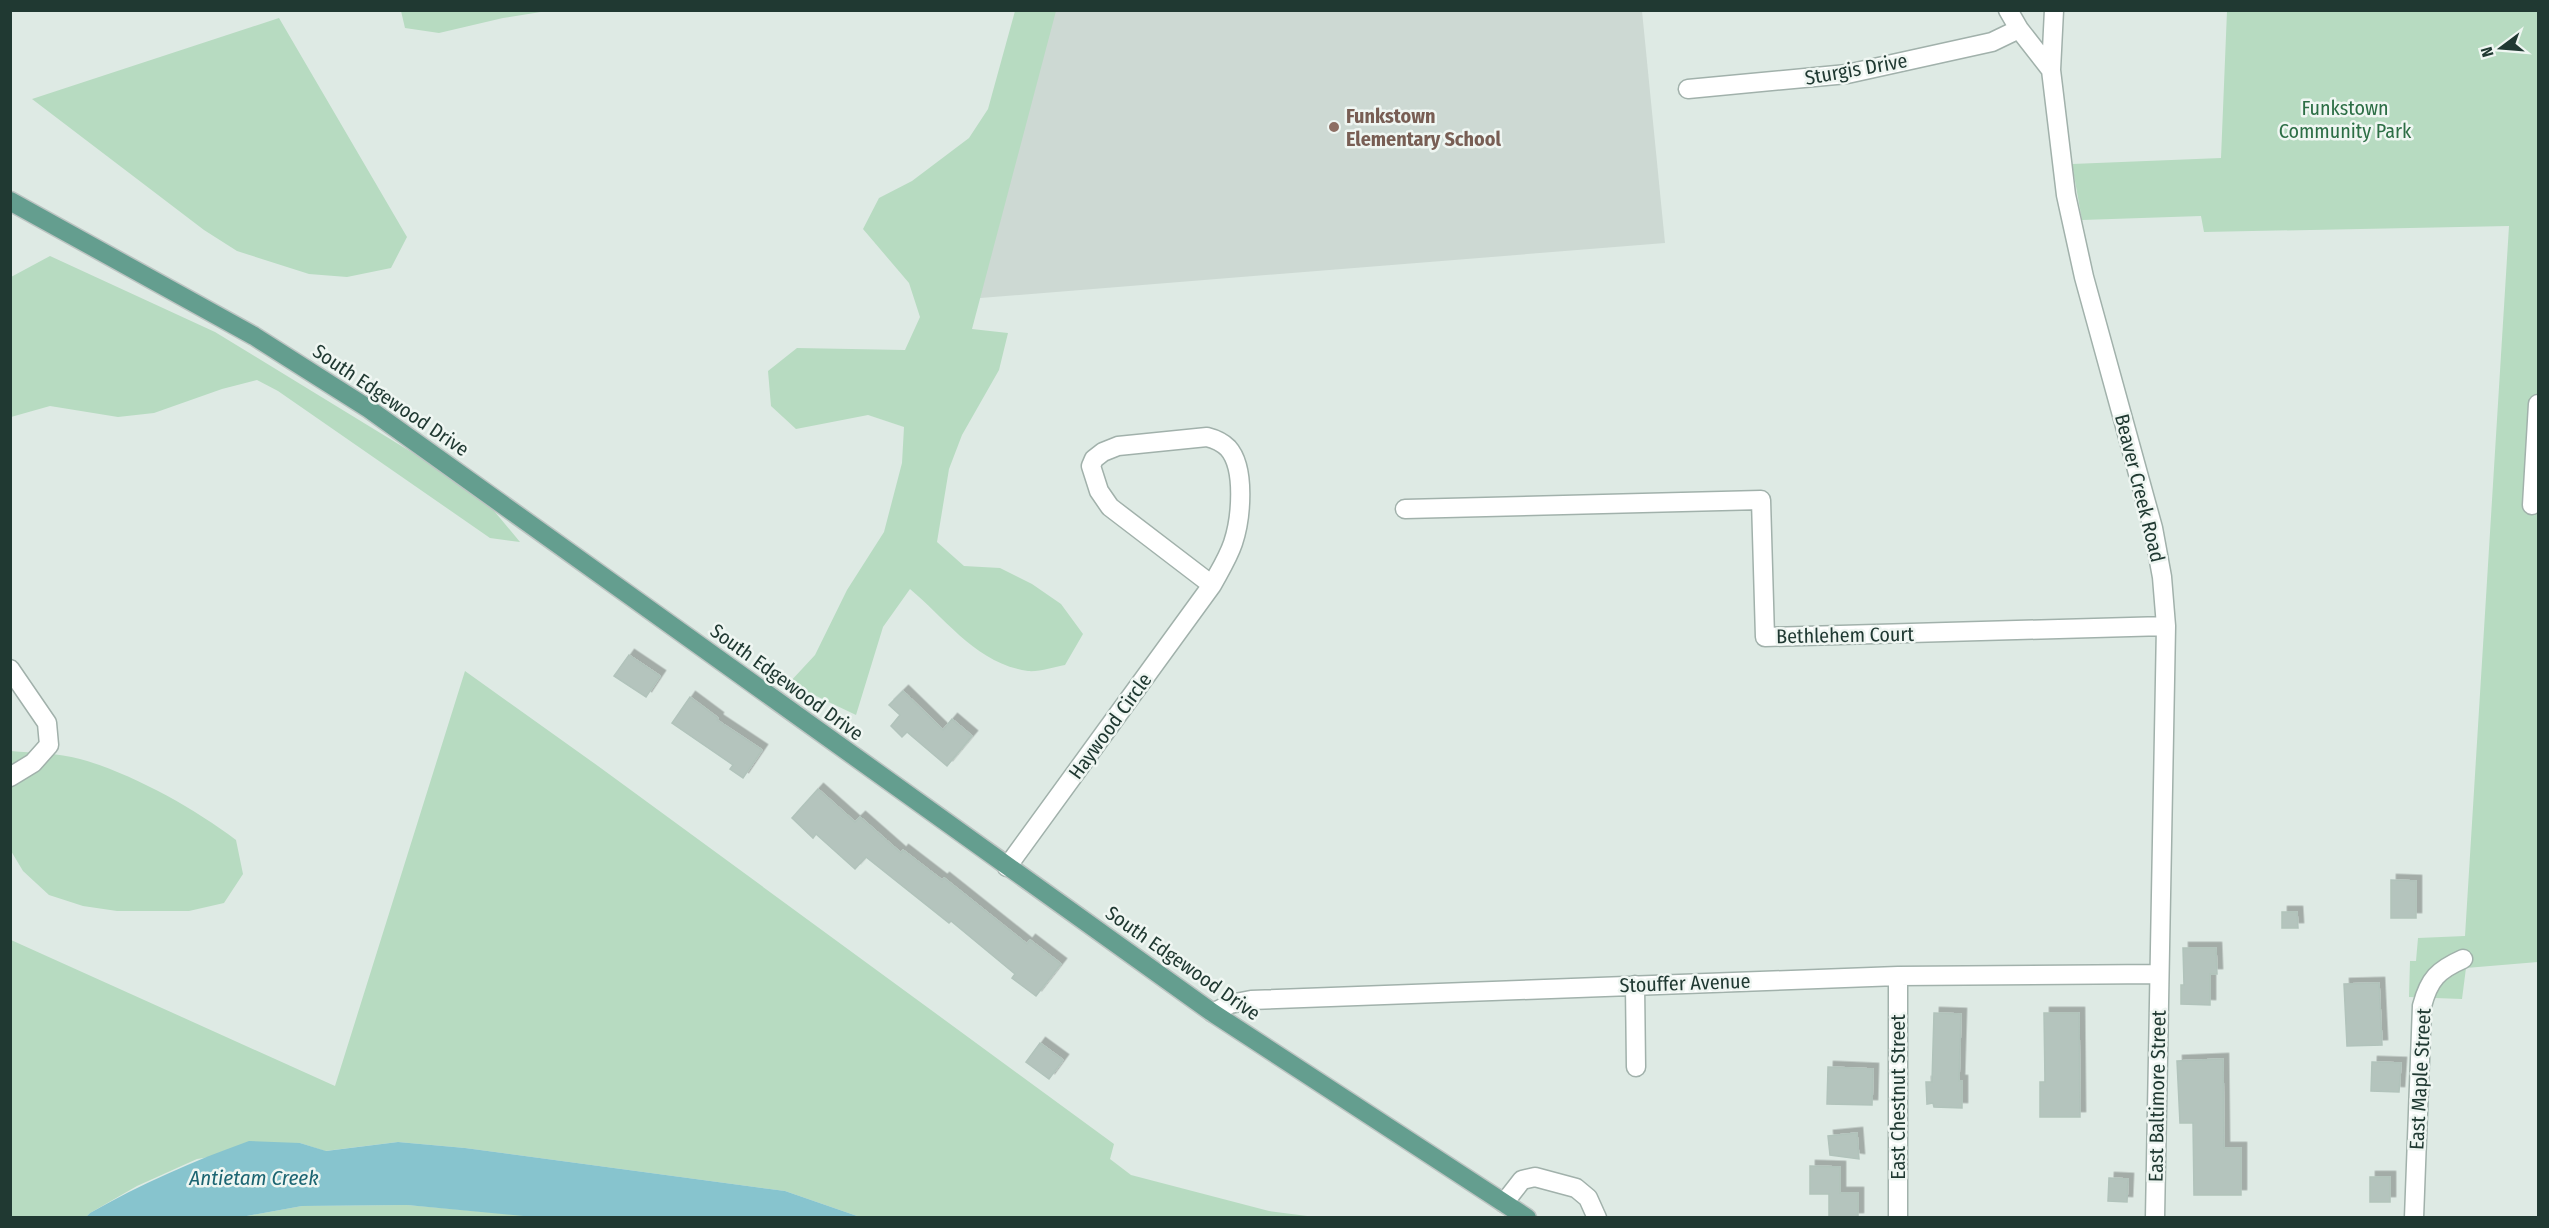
<svg xmlns="http://www.w3.org/2000/svg" width="2549" height="1228" font-family="'Fira Sans Condensed',sans-serif">
<defs>
<filter id="shadow"><feDropShadow dx="5.5" dy="-5.5" stdDeviation="0" flood-color="#0004"/></filter>
</defs>
<rect width="100%" height="100%" fill="#deeae4"/>
<path fill="#cdd9d3" d="M 1047,11 L 1642,11 L 1665,243 L 968,299 Z"/>
<path fill="#b7dbc1" d="M 401,11 L 401,10 L 547,11 L 503,18 L 439,33 L 405,28 Z
M 1015,11 L 1056,11 L 972,329 L 1008,333 L 999,370 L 962,435 L 949,469 L 937,542 L 964,566 L 1000,568 L 1032,584 L 1061,604 L 1083,634 L 1065,665 C 1054,667 1039,672 1028,671 C 977,664 946,619 910,589 L 883,627 L 856,715 L 789,683 L 815,655 L 847,590 L 884,532 L 902,463 L 904,427 L 868,415 L 796,429 L 771,406 L 768,371 L 797,348 L 905,350 L 920,317 L 909,283 L 863,229 L 879,198 L 912,181 L 969,138 L 988,109 Z
M 2227,11 L 2538,11 L 2538,962 L 2466,968 L 2462,999 L 2409,997 L 2410,961 L 2416,961 L 2418,938 L 2465,936 L 2509,226 L 2204,232 L 2201,216 L 2082,220 L 2072,164 L 2221,158 Z
M 279,18 L 407,237 L 391,268 L 347,277 L 309,274 L 237,251 L 204,230 L 32,99 Z
M 50,256 L 215,332 L 480,494 L 520,542 L 490,538 L 278,391 L 257,380 L 222,389 L 154,413 L 118,417 L 50,406 L 11,417 L 11,277 Z
M 465,671 L 598,766 L 1114,1144 L 1110,1159 L 1131,1175 L 1269,1211 L 1315,1217 L 860,1217 L 785,1191 L 465,1148 L 398,1142 L 325,1151 L 300,1143 L 197,1159 L 137,1186 L 90,1213 L 86,1217 L 11,1218 L 11,940 L 335,1086 Z
M 11,751 C 33,753 58,753 80,759 C 131,773 194,808 236,840 L 243,874 L 224,903 L 189,911 L 117,911 L 83,906 L 49,895 L 23,871 L 11,851 Z
M 407,1205 L 544,1217 L 236,1218 L 302,1206 Z"/>
<path fill="#87c4ce" d="M 249,1141 L 300,1143 L 326,1151 L 398,1142 L 465,1148 L 785,1191 L 860,1217 L 544,1218 L 407,1205 L 302,1206 L 236,1218 L 86,1217 L 90,1213 C 141,1184 193,1161 249,1141 Z"/>
<path fill="#b4c4bd" stroke="#b1c3bb" stroke-width="1.5" filter="url(#shadow)" d="M 629,655 L 660,676 L 646,697 L 614,676 Z
M 903,691 L 943,730 L 952,719 L 972,736 L 947,766 L 907,732 L 902,737 L 891,726 L 900,715 L 889,705 Z
M 690,697 L 718,718 L 717,720 L 762,750 L 743,778 L 730,769 L 733,765 L 672,723 Z
M 818,789 L 855,822 L 860,817 L 901,853 L 903,850 L 942,880 L 944,878 L 1027,944 L 1030,940 L 1061,964 L 1036,996 L 1012,978 L 1015,974 L 951,921 L 949,923 L 866,857 L 855,869 L 816,834 L 813,838 L 792,818 Z
M 2391,880 L 2416,881 L 2416,918 L 2391,918 Z
M 2282,912 L 2297,912 L 2298,928 L 2282,928 Z
M 2183,948 L 2216,948 L 2217,974 L 2210,974 L 2210,1005 L 2181,1004 L 2181,985 L 2184,985 Z
M 2379,983 L 2382,1045 L 2347,1046 L 2344,984 Z
M 1934,1013 L 1961,1014 L 1959,1081 L 1962,1081 L 1962,1108 L 1934,1107 L 1933,1103 L 1927,1104 L 1926,1082 L 1932,1082 Z
M 2044,1013 L 2079,1013 L 2080,1117 L 2040,1117 L 2040,1082 L 2045,1082 Z
M 1040,1043 L 1063,1060 L 1049,1079 L 1026,1062 Z
M 2223,1059 L 2224,1148 L 2241,1148 L 2241,1195 L 2194,1195 L 2193,1123 L 2180,1123 L 2177,1061 Z
M 2372,1062 L 2401,1063 L 2399,1092 L 2371,1091 Z
M 1828,1067 L 1873,1069 L 1872,1105 L 1827,1104 Z
M 1857,1133 L 1859,1159 L 1830,1155 L 1828,1136 Z
M 1810,1166 L 1840,1167 L 1840,1193 L 1858,1193 L 1858,1218 L 1829,1218 L 1829,1194 L 1810,1194 Z
M 2370,1177 L 2390,1177 L 2390,1202 L 2370,1202 Z
M 2109,1178 L 2128,1179 L 2127,1202 L 2108,1201 Z"/>
<g fill="none" stroke-linecap="round" stroke-linejoin="round">
<g stroke="#a1b1ab" stroke-width="21">
<path id="minor" d="M 2008,10 L 2019,29 L 2051,70
M 2054,10 L 2051,70 L 2066,195 L 2084,277 L 2153,528 L 2162,577 L 2166,626 L 2155,1218
M 1688,89 L 1847,74 L 1992,42 L 2019,29
M 2532,505 L 2538,404
M 1405,509 L 1761,500 L 1765,637 L 2166,626
M 10,669 L 47,723 L 49,745 L 33,763 L 10,777
M 1007,867 L 1212,585 L 1110,507 L 1099,491 L 1091,466 L 1094,459 L 1103,452 L 1118,446 L 1207,437 C 1215,439 1222,442 1228,448 C 1246,468 1241,519 1233,543 C 1228,558 1219,572 1212,585
M 1635,985 L 1636,1067
M 1213,1013 L 1230,1004 L 1251,1000 L 1898,976 L 2159,974
M 1504,1203 L 1522,1180 L 1535,1177 L 1576,1188 L 1588,1198 L 1597,1218
M 1898,1218 L 1898,976
M 2414,1218 L 2422,1006 C 2429,979 2438,970 2463,959"/>
</g>
<g stroke="#bcc4c2" stroke-width="21">
<path id="major" d="M 10,201 L 254,336 L 369,409 L 1213,1013 L 1527,1218"/>
</g>
<use href="#minor" stroke="#fff" stroke-width="18"/>
<use href="#major" stroke="#649e8f" stroke-width="18"/>
</g>
<circle fill="#8d6e63" stroke="#eff6f2" stroke-width="2" cx="1334" cy="127" r="6"/>
<g text-anchor="middle" dominant-baseline="central" stroke-width="5" stroke-linejoin="round" paint-order="stroke">
<g font-size="20" fill="#203932" stroke="#eff6f2">
<text transform="translate(1856 69) rotate(-10)">Sturgis Drive</text>
<text transform="translate(391 400) rotate(34)">South Edgewood Drive</text>
<text transform="translate(2140 488) rotate(76)">Beaver Creek Road</text>
<text transform="translate(1845 635) rotate(-1)">Bethlehem Court</text>
<text transform="translate(787 682) rotate(36)">South Edgewood Drive</text>
<text transform="translate(1110 726) rotate(-54)">Haywood Circle</text>
<text transform="translate(1183 963) rotate(35)">South Edgewood Drive</text>
<text transform="translate(1685 983) rotate(-2)">Stouffer Avenue</text>
<text transform="translate(2420 1079) rotate(-87)">East Maple Street</text>
<text transform="translate(2157 1096) rotate(-89)">East Baltimore Street</text>
<text transform="translate(1898 1097) rotate(-90)">East Chestnut Street</text>
</g>
<g font-size="20" fill="#2c6e45" stroke="#eff6f2">
<text x="2345" y="108">Funkstown<tspan x="2345" dy="23">Community Park</tspan></text>
</g>
<g font-size="20" font-weight="bold" fill="#785e54" stroke="#eff6f2" text-anchor="start">
<text x="1346" y="116">Funkstown<tspan x="1346" dy="23">Elementary School</tspan></text>
</g>
<g font-size="21" font-style="italic" fill="#1c6572" stroke="#eff6f2">
<text x="254" y="1178">Antietam Creek</text>
</g>
</g>
<rect width="2549" height="1228" fill="none" stroke="#203932" stroke-width="24"/>
<g transform="translate(2501 48) rotate(254)" stroke="#eff6f2" stroke-width="4.5" paint-order="stroke">
<path d="M0-4.5L10 22L0 15L-10 22Z" fill="#203932"/>
<text y="-9" font-size="16" font-weight="bold" text-anchor="middle" fill="#203932">N</text>
</g>
</svg>
